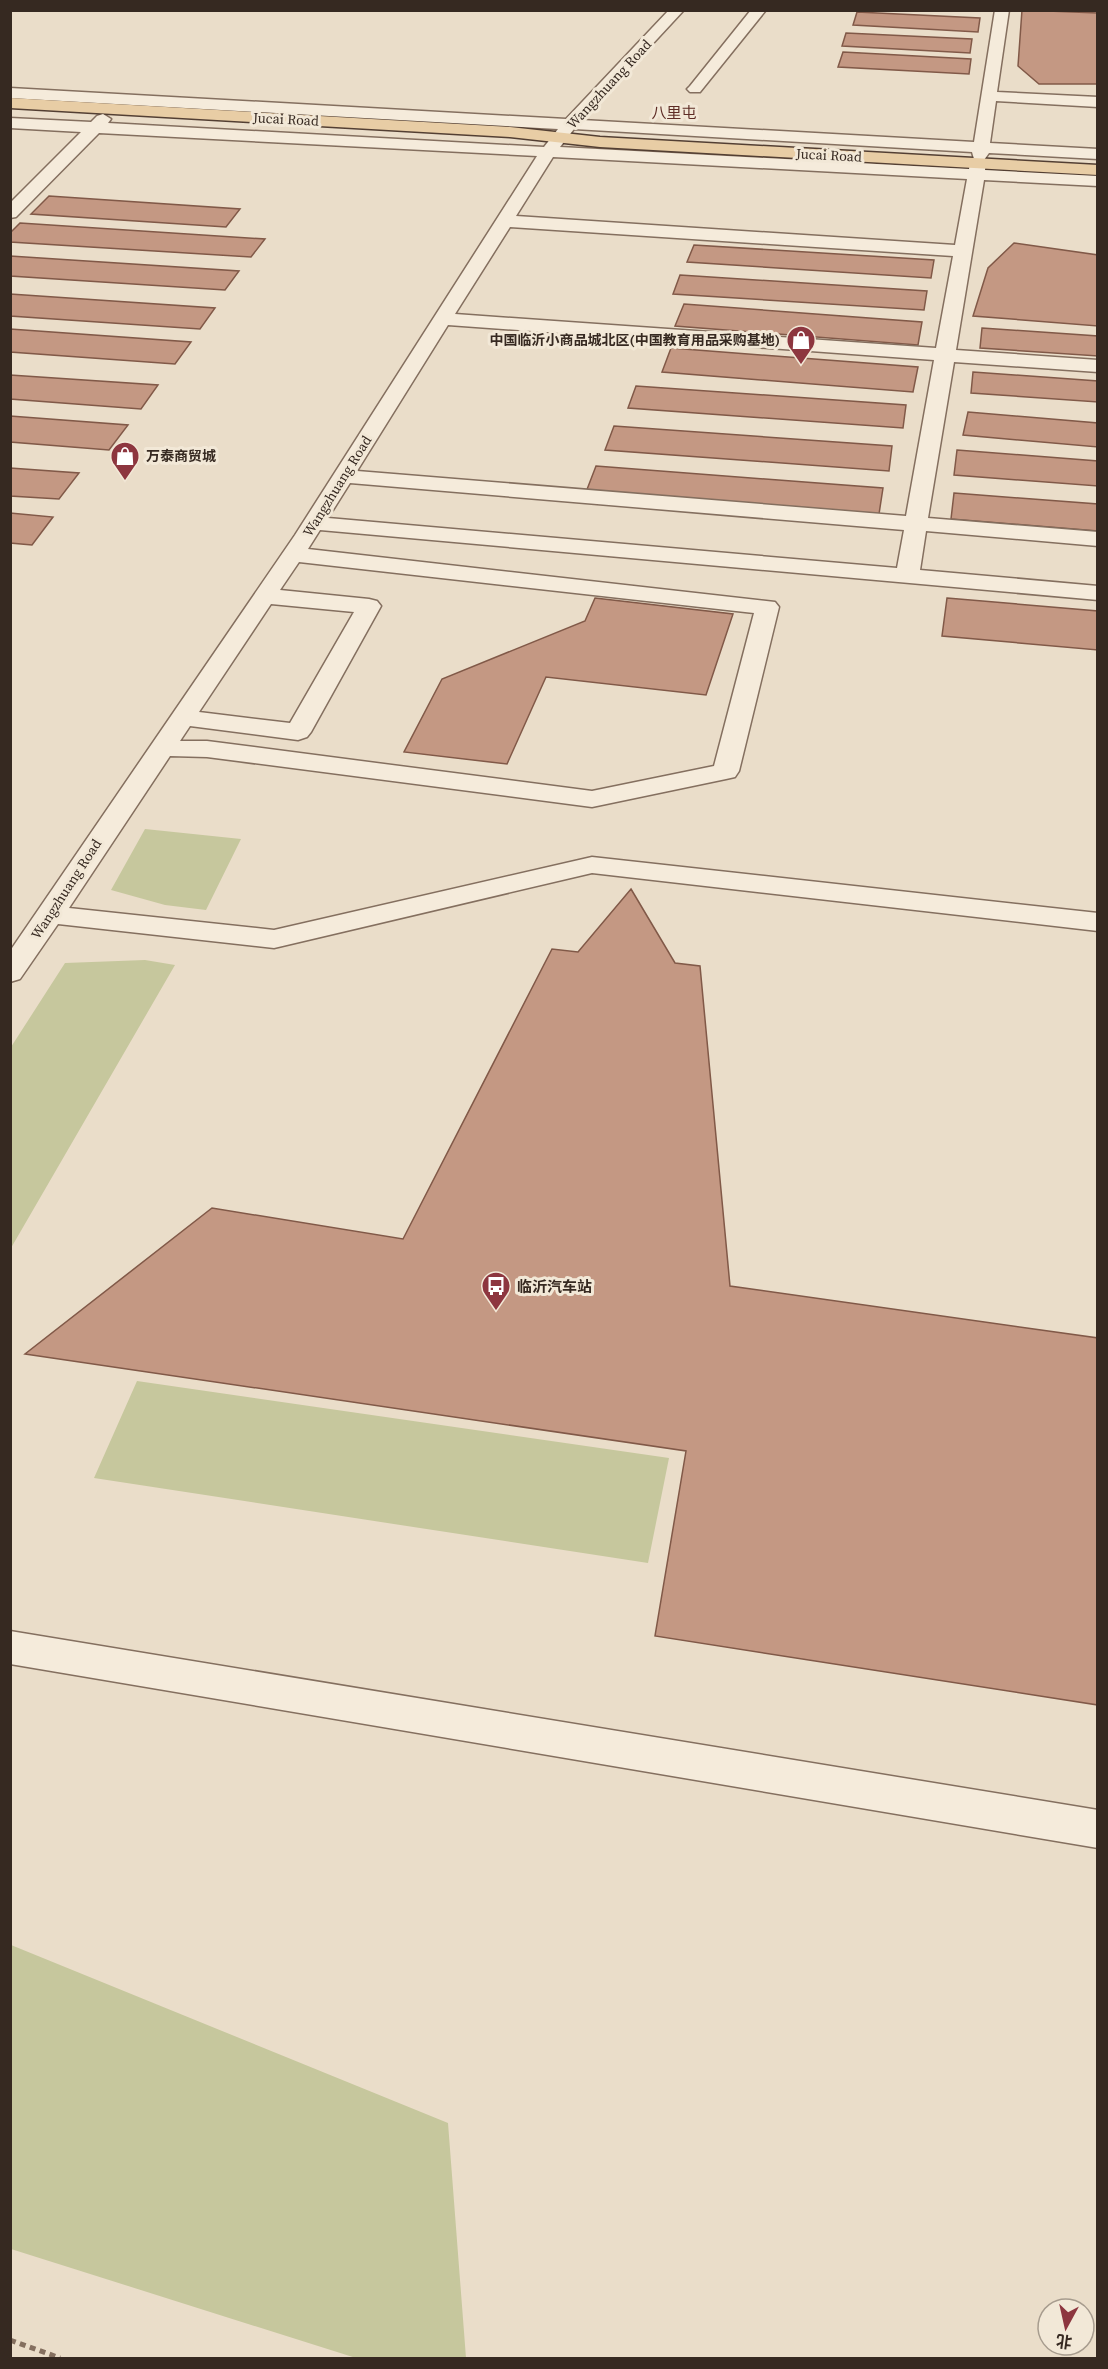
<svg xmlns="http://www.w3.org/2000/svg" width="1108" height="2369" font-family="'Source Serif 4','Noto Sans SC',serif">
<rect width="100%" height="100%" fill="#eaddc9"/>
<path fill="#c6c79d" d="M 145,829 L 241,839 L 206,910 L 165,905 L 111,890 Z
M 145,960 L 175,965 L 11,1248 L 11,1047 L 65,963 Z
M 137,1381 L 669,1458 L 648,1563 L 94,1478 Z
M 11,1945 L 448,2123 L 466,2358 L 356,2358 L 11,2249 Z"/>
<path fill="#c49883" stroke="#815948" stroke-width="1.5" d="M 1022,10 L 1098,13 L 1098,84 L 1039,84 L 1018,66 Z
M 857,12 L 980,18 L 978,32 L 853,25 Z
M 846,33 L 972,39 L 970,53 L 842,46 Z
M 843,52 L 971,59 L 969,74 L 838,67 Z
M 49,196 L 240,209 L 226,227 L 31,214 Z
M 20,223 L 265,239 L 251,257 L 10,242 L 10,233 Z
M 1014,243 L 1098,255 L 1098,326 L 973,316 L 988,268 Z
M 694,245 L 934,260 L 931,278 L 687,262 Z
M 10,256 L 239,271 L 225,290 L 10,276 Z
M 680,275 L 927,291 L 924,310 L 673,294 Z
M 10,294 L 215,308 L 200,329 L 10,316 Z
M 684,304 L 922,322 L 918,345 L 675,326 Z
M 982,328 L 1098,336 L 1098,356 L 980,348 Z
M 10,329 L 191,342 L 175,364 L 10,352 Z
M 671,348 L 918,367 L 913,392 L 662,372 Z
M 973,372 L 1098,381 L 1098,402 L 971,393 Z
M 10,375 L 158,385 L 141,409 L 10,399 Z
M 636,386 L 906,405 L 903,428 L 628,408 Z
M 968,412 L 1098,423 L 1098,447 L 963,435 Z
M 10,416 L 128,425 L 109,450 L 10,442 Z
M 614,426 L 892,446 L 889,471 L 605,450 Z
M 957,450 L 1098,461 L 1098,486 L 954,475 Z
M 596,466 L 883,488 L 879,514 L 586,492 Z
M 10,468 L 79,473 L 59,499 L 10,496 Z
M 954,493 L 1098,504 L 1098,531 L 951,519 Z
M 10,513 L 53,517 L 32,545 L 10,543 Z
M 595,598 L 733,614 L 706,695 L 546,677 L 507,764 L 404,752 L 442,679 L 585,621 Z
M 947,598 L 1098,611 L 1098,650 L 942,636 Z
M 631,889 L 675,963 L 700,966 L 730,1286 L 1098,1338 L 1098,1705 L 655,1636 L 686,1451 L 25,1354 L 212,1208 L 403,1239 L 552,949 L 578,952 Z"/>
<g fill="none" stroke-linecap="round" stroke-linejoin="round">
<g stroke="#846f5f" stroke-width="3">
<path id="minor" d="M 669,10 L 684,10 L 582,120 L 974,142 L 995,10 L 1009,10 L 997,92 L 1098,97 L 1098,107 L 996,101 L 990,143 L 1098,149 L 1098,159 L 989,153 L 984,160 L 986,163 L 985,170 L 1098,176 L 1098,186 L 984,180 L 956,350 L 1098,360 L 1098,372 L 954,362 L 928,518 L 1098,532 L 1098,546 L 926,531 L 920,570 L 1098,586 L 1098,600 L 320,530 L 308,549 L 775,602 L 779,607 L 739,771 L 735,777 L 726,779 L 592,807 L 207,757 L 170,756 L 69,908 L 274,930 L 592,857 L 1098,913 L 1098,931 L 592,873 L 274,948 L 58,924 L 20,979 L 10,982 L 10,951 L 295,535 L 537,156 L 99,133 L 16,217 L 10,218 L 10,203 L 81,132 L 10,128 L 10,118 L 91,122 L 97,116 L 103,114 L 111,119 L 108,123 L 544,147 L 558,129 L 10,98 L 10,88 L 566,119 ZM 574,129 L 972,152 L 974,159 L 970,163 L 969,169 L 560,147 ZM 553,157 L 967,179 L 955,245 L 516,216 ZM 510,227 L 953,256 L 936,348 L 455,314 ZM 448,325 L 934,360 L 906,516 L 357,471 ZM 350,483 L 904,530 L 897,568 L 328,518 ZM 299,562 L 754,613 L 714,766 L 592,791 L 207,741 L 180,741 L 190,726 L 298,740 L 307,737 L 311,732 L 381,606 L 377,601 L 369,599 L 280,590 ZM 271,604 L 354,612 L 290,723 L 199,712 Z
M 751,10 L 766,10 L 700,92 L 690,92 L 687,89 L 690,86 Z
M 10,1631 L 1098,1810 L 1098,1848 L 10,1664 Z"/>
</g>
<g stroke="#533f33" stroke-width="3">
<path id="major" d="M 10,98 L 510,127 L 600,137 L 1098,165 L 1098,175 L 600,147 L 510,137 L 10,108 Z"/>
</g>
<path stroke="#846f5f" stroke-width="5" stroke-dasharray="6 4.5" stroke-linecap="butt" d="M 10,2340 L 60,2358"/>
<use href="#minor" fill="#f5ebdb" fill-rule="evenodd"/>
<use href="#major" fill="#e8cda5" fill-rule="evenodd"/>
</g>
<defs>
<g id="shop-pin" transform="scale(1.5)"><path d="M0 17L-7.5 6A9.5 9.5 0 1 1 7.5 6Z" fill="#8d363f" stroke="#f2e8d7"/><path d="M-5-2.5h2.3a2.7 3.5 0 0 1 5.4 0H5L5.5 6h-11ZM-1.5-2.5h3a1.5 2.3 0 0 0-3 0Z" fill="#fff"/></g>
<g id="bus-pin" transform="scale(1.5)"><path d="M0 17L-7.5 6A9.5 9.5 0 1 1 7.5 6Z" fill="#8d363f" stroke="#f2e8d7"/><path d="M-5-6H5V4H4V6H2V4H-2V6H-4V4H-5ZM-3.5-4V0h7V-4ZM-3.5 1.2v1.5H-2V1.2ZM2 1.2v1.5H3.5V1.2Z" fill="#fff"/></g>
</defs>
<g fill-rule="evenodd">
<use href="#shop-pin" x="801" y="340"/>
<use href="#shop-pin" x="125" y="456"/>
<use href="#bus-pin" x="496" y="1286"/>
</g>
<g text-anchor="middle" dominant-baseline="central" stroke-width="6" stroke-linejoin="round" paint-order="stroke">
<g font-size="14" fill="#362921" stroke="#f2e8d7">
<text transform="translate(609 84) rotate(-47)">Wangzhuang Road</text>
<text transform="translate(286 119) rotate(3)">Jucai Road</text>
<text transform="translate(829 155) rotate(3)">Jucai Road</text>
<text transform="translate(337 486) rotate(-58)">Wangzhuang Road</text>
<text transform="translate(66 889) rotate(-57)">Wangzhuang Road</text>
</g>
<g font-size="14" font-weight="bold" fill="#362921" stroke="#f2e8d7" text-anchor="end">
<text x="780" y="340">中国临沂小商品城北区(中国教育用品采购基地)</text>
<text x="146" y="456" text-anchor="start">万泰商贸城</text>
</g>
<g font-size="15" fill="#5e2c25" stroke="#f2e8d7">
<text x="674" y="112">八里屯</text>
</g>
<g font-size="15" font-weight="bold" fill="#362921" stroke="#f2e8d7" text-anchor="start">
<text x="517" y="1286">临沂汽车站</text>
</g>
</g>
<rect width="1108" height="2369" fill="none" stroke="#362921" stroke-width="24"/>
<g transform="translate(1066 2327) rotate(188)"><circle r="28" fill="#f2e8d7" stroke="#a79c8e" stroke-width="1.5"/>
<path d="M0-4.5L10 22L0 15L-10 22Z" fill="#8d363f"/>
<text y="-9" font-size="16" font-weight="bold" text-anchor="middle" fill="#362921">北</text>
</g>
</svg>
